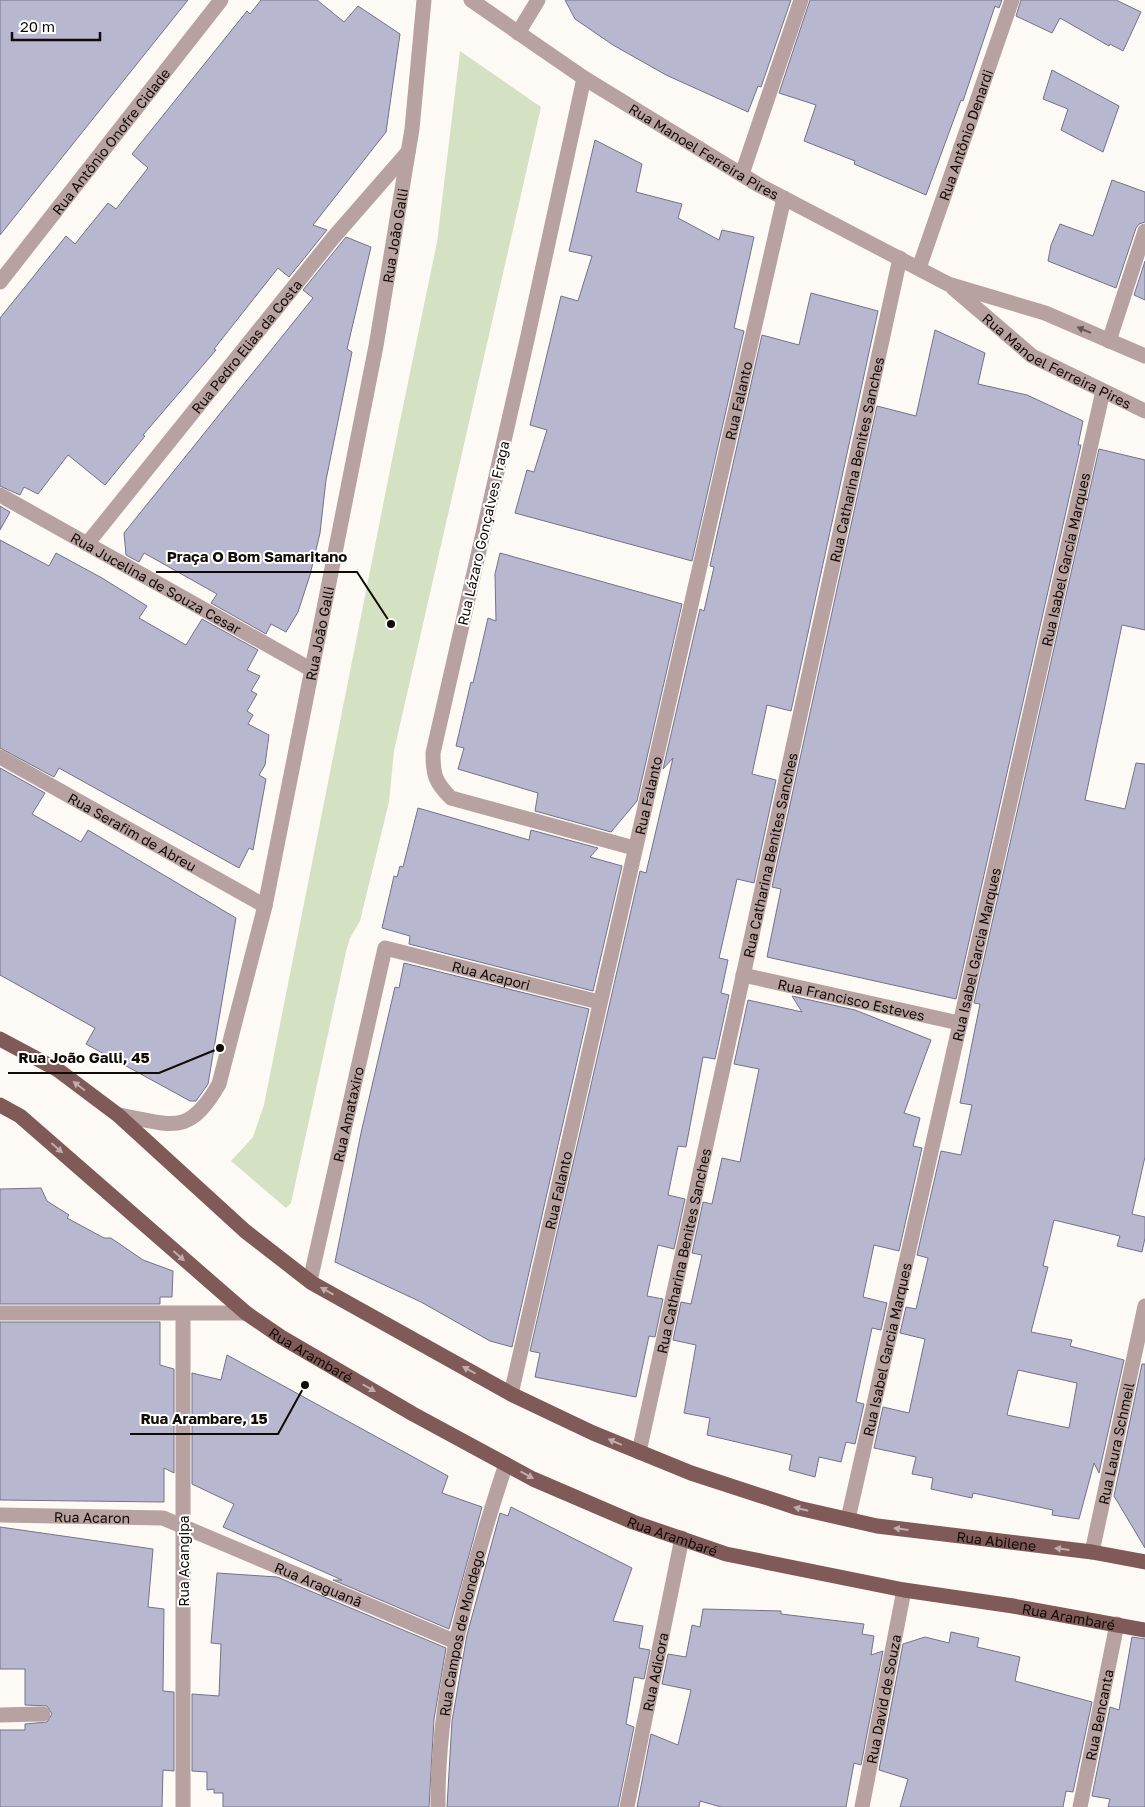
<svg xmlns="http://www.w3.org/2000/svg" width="1145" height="1807" font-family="'Golos Text',sans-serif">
<rect width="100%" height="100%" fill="#fdfaf5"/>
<path fill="#d5e1c3" d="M 460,51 L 541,107 L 394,751 L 389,802 L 360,921 L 350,938 L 346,952 L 291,1203 L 286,1208 L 231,1161 L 253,1137 L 264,1105 L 392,460 L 437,242 Z"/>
<path fill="#b7b7d0" stroke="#73728a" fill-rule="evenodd" d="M 0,0 L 188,0 L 0,235 Z
M 261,0 L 317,0 L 344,22 L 358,6 L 400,34 L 386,132 L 313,225 L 327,230 L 289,277 L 278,268 L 214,349 L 216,350 L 143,435 L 145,436 L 105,485 L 68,455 L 38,494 L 24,487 L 20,495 L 0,486 L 0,318 L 66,236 L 75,244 L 108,203 L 116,209 L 148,168 L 132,154 L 247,11 L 250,14 Z
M 565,0 L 791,0 L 761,87 L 758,86 L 748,112 L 666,75 L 613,45 L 575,19 Z
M 810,0 L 1002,0 L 999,8 L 995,6 L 963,101 L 961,100 L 926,195 L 854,164 L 855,161 L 804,141 L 816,105 L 779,93 Z
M 1021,0 L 1116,0 L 1141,12 L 1123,51 L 1110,44 L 1109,46 L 1060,18 L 1052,33 L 1016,16 Z
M 1052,70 L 1119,106 L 1103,152 L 1061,130 L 1068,109 L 1043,99 Z
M 595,140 L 642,164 L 636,192 L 682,204 L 678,218 L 719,240 L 722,230 L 754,237 L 734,328 L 744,331 L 692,561 L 515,513 L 527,470 L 534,472 L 547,430 L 530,425 L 561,296 L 578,301 L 592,256 L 569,251 Z
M 1112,180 L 1145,192 L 1145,222 L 1139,224 L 1136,228 L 1116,288 L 1048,261 L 1051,245 L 1060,224 L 1093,236 Z
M 346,237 L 371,247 L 347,349 L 352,352 L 326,480 L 320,533 L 310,575 L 298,612 L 286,632 L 271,624 L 266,634 L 211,603 L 217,594 L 144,553 L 139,562 L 126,555 L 124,533 L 313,298 L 303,290 Z
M 1145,261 L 1145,300 L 1134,295 Z
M 811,293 L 878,311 L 791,711 L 767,705 L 752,774 L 776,780 L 754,883 L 737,879 L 719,958 L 728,960 L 721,993 L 729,995 L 715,1059 L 703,1057 L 686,1147 L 678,1146 L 668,1195 L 685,1199 L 674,1249 L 658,1245 L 647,1296 L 663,1299 L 655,1337 L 649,1336 L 636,1397 L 535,1377 L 540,1353 L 530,1351 L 640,871 L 646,873 L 673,758 L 663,769 L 700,609 L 704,611 L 714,567 L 710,566 L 762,335 L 799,345 Z
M 935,330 L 985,353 L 978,384 L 1027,395 L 1083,421 L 1078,445 L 1081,445 L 956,999 L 767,957 L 781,889 L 772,887 L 877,406 L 916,416 Z
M 1099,449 L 1145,460 L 1145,630 L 1122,625 L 1085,800 L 1125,809 L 1136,763 L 1145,764 L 1145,1157 L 1132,1214 L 1145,1217 L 1145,1238 L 1142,1252 L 1117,1246 L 1120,1236 L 1054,1220 L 1043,1266 L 1048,1267 L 1031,1332 L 1072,1340 L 1070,1346 L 1124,1360 L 1099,1473 L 1094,1463 L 1079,1519 L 1052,1515 L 1053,1510 L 973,1493 L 972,1498 L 931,1489 L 933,1478 L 912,1474 L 916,1457 L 874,1448 L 883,1407 L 909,1413 L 925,1339 L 900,1333 L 906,1307 L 916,1309 L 928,1258 L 917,1255 L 941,1151 L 961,1155 L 972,1105 L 960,1103 L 980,1004 L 974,1003 ZM 1018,1370 L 1077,1383 L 1069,1428 L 1007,1415 Z
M 0,506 L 10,512 L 0,530 Z
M 0,540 L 49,566 L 56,553 L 102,578 L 147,606 L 139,618 L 186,645 L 202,619 L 258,650 L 247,670 L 260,676 L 251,691 L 257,694 L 247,711 L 253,715 L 248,724 L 269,735 L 265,765 L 259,775 L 266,779 L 253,850 L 249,848 L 239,868 L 59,768 L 54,777 L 0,748 Z
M 500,553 L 682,604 L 637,801 L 611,832 L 535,811 L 538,793 L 458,769 L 464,748 L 456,746 L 471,682 L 473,683 L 488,618 L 496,621 L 495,574 Z
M 0,768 L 45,793 L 32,814 L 81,842 L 88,830 L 236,918 L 208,1084 L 196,1101 L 190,1101 L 86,1044 L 95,1028 L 0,975 Z
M 418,808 L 529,840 L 531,830 L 598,848 L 590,857 L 622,866 L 593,991 L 409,944 L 410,936 L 382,928 L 394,876 L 397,877 L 400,866 L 403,867 Z
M 404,963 L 589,1009 L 512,1347 L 490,1341 L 421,1302 L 335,1262 L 361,1133 L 395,987 L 399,988 Z
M 792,996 L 855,1010 L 931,1040 L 904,1113 L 920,1118 L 913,1146 L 922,1148 L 899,1251 L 874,1245 L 863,1297 L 887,1303 L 881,1330 L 872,1328 L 856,1402 L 864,1404 L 855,1444 L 846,1442 L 841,1462 L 819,1457 L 815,1477 L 789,1470 L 792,1455 L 707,1435 L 710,1418 L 684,1413 L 696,1345 L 673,1340 L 681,1302 L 691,1304 L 702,1255 L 692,1253 L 703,1202 L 712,1204 L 722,1158 L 740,1162 L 759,1069 L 734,1064 L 748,1000 L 802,1012 Z
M 41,1188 L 47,1201 L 69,1215 L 67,1218 L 104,1238 L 111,1238 L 143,1260 L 173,1271 L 172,1297 L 160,1297 L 160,1304 L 0,1304 L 0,1189 Z
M 0,1322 L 160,1322 L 160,1365 L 174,1369 L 174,1473 L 164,1468 L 164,1502 L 0,1500 Z
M 227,1355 L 448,1476 L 442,1493 L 482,1507 L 449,1629 L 333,1580 L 342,1580 L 223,1527 L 234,1504 L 192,1484 L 192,1373 L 221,1380 Z
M 1142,1364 L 1145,1364 L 1145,1548 L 1114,1496 Z
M 511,1507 L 632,1568 L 613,1621 L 643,1626 L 639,1648 L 650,1650 L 644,1679 L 634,1677 L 626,1724 L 634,1727 L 618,1807 L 447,1807 L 452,1721 L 467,1635 L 500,1513 L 508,1516 Z
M 0,1527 L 153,1549 L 148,1607 L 164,1609 L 163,1691 L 174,1692 L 174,1771 L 163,1770 L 162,1807 L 0,1807 L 0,1730 L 25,1730 L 25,1724 L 47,1722 L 52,1714 L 47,1706 L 25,1705 L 25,1669 L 0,1669 Z
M 217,1573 L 277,1577 L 446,1648 L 434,1719 L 429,1807 L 223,1807 L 223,1793 L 214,1793 L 214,1789 L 207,1790 L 207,1772 L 192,1771 L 192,1694 L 219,1696 L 221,1644 L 211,1643 Z
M 703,1609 L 781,1611 L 781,1614 L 864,1624 L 862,1634 L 874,1636 L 871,1655 L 883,1651 L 861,1765 L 854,1763 L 846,1807 L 721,1807 L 700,1801 L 699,1807 L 637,1807 L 651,1734 L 678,1745 L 691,1690 L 662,1684 L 668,1654 L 686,1657 L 692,1625 L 700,1627 Z
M 951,1632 L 979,1638 L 977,1647 L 1020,1657 L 1015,1681 L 1092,1702 L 1073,1792 L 1066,1791 L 1063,1807 L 900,1807 L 908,1779 L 879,1770 L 903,1644 L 925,1637 L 949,1643 Z
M 1132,1637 L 1145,1639 L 1145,1807 L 1108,1807 L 1110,1799 L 1092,1796 L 1110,1707 L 1119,1710 Z"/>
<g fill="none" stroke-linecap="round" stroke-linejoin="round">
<g stroke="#b8a2a1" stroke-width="15">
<path id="s1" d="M 471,0 L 584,78 L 757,184 L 948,284 L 1045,313 L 1145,356"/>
<path d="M 518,33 L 538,0"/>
<path d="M 584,78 L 527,340 L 433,753 C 433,775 435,782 451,798 L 634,848"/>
<path d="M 742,174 L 801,0"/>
<path id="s2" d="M 919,268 L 1012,0"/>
<path id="s3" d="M 0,282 L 221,0"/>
<path id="s4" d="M 953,288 L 1032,356 L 1145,411"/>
<path d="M 1109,341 L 1145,231"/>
<path id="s5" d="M 0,495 L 312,670"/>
<path id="s6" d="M 87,544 L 333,238 L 408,152"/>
<path id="s7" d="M 0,757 L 265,906"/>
<path id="s8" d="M 743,975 L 959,1023"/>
<path id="s9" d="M 118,1115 C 172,1124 188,1138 219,1084 L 265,906 L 376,346 L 412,129 L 424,0"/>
<path id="s10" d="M 310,1281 L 385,948 L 599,1002"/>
<path d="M 0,1313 L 246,1313"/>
<path d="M 183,1314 L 183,1807"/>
<path id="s11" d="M 511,1394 L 784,198"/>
<path id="s12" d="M 639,1452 L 900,258"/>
<path id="s13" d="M 0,1515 L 163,1518 L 456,1642"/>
<path id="s14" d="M 848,1519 L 1103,391"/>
<path id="s15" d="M 1092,1552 L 1145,1306"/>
<path d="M 0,1715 L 43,1714"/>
<path id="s16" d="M 438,1807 C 437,1692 470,1572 506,1464"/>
<path id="s17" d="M 627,1807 L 682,1538"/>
<path id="s18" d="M 862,1807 L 904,1590"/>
<path id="s19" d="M 1080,1807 L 1117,1624"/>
</g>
<g stroke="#7f5a59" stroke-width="15">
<path id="s20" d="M 0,1039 L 58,1070 L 118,1115 L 245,1231 L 312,1283 L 511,1394 L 593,1433 L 691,1473 L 798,1508 L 877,1526 L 1092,1552 L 1145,1562"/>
<path id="s21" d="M 0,1105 L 20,1116 L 246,1313 L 281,1337 L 413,1414 L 533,1479 L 633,1522 L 726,1554 L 904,1590 L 1013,1606 L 1145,1630"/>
</g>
</g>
<defs><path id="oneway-solid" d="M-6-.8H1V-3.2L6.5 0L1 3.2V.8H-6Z" transform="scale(1.25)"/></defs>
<use fill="#645652" href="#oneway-solid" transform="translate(1084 330) rotate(-157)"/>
<g fill="#bfacac">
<use href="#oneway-solid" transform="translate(79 1086) rotate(-143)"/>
<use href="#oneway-solid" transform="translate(57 1148) rotate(41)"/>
<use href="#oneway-solid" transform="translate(179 1256) rotate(41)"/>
<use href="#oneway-solid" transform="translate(327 1291) rotate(-151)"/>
<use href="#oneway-solid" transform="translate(469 1370) rotate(-151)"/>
<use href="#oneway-solid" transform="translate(369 1388) rotate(30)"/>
<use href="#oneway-solid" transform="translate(615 1442) rotate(-157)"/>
<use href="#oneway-solid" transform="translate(527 1475) rotate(29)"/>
<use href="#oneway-solid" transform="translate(801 1509) rotate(-166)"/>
<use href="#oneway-solid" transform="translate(901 1529) rotate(-173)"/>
<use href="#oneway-solid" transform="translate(1062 1549) rotate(-173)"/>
</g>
<g text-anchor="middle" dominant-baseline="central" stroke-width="4" stroke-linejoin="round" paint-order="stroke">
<g font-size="14" fill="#100b04" stroke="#fff">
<text stroke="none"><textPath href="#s2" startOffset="141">Rua Antônio Denardi</textPath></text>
<text stroke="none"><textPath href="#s3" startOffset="179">Rua Antônio Onofre Cidade</textPath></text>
<text stroke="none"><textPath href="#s1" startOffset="278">Rua Manoel Ferreira Pires</textPath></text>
<text stroke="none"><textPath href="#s9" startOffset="986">Rua João Galli</textPath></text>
<text stroke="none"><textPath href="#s6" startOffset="254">Rua Pedro Elias da Costa</textPath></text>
<text stroke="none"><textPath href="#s4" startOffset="128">Rua Manoel Ferreira Pires</textPath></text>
<text stroke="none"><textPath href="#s11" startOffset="1019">Rua Falanto</textPath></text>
<text stroke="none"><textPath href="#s12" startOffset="1016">Rua Catharina Benites Sanches</textPath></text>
<text transform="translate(483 533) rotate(-77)">Rua Lázaro Gonçalves Fraga</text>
<text stroke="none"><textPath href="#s14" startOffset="984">Rua Isabel Garcia Marques</textPath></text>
<text stroke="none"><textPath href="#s5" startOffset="179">Rua Jucelina de Souza Cesar</textPath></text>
<text stroke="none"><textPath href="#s9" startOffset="581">Rua João Galli</textPath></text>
<text stroke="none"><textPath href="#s11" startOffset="614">Rua Falanto</textPath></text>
<text stroke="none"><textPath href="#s7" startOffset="152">Rua Serafim de Abreu</textPath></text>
<text stroke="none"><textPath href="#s12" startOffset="611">Rua Catharina Benites Sanches</textPath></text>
<text stroke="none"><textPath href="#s14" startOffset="579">Rua Isabel Garcia Marques</textPath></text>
<text stroke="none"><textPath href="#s10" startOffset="451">Rua Acapori</textPath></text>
<text stroke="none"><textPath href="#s8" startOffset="111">Rua Francisco Esteves</textPath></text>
<text stroke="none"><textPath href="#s10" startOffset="171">Rua Amataxiro</textPath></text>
<text stroke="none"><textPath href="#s11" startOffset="209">Rua Falanto</textPath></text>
<text stroke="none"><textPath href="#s12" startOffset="206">Rua Catharina Benites Sanches</textPath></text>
<text stroke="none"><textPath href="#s14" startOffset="174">Rua Isabel Garcia Marques</textPath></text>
<text stroke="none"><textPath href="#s21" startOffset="400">Rua Arambaré</textPath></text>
<text stroke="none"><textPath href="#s15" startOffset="111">Rua Laura Schmeil</textPath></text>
<text stroke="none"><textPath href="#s13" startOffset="92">Rua Acaron</textPath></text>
<text stroke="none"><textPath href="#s21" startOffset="805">Rua Arambaré</textPath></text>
<text stroke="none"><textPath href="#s20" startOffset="1136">Rua Abilene</textPath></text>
<text transform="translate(183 1561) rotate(-90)">Rua Acangipa</text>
<text stroke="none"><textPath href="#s13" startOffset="332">Rua Araguanã</textPath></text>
<text stroke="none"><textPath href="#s21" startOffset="1210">Rua Arambaré</textPath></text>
<text stroke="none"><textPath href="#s16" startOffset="176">Rua Campos de Mondego</textPath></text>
<text stroke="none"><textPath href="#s17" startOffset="138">Rua Adicora</textPath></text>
<text stroke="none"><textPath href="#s18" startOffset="110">Rua David de Souza</textPath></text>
<text stroke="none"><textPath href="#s19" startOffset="94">Rua Bencanta</textPath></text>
</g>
</g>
<path fill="none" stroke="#100b04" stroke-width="2" d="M391 624L357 572H156M220 1048L159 1073H8M305 1385L278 1434H130"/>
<g fill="#100b04" stroke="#fff" stroke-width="2">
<circle cx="391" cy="624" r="5"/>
<circle cx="220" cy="1048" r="5"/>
<circle cx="305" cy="1385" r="5"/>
</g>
<g font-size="15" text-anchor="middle" font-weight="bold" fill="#100b04" stroke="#fff" stroke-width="4" stroke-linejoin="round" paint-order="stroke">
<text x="257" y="562">Praça O Bom Samaritano</text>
<text x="84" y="1063">Rua João Galli, 45</text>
<text x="204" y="1424">Rua Arambare, 15</text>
</g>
<path d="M12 32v8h88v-8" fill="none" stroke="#100b04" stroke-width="2.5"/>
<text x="20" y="32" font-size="15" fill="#100b04" stroke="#ffffff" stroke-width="4" paint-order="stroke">20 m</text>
</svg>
